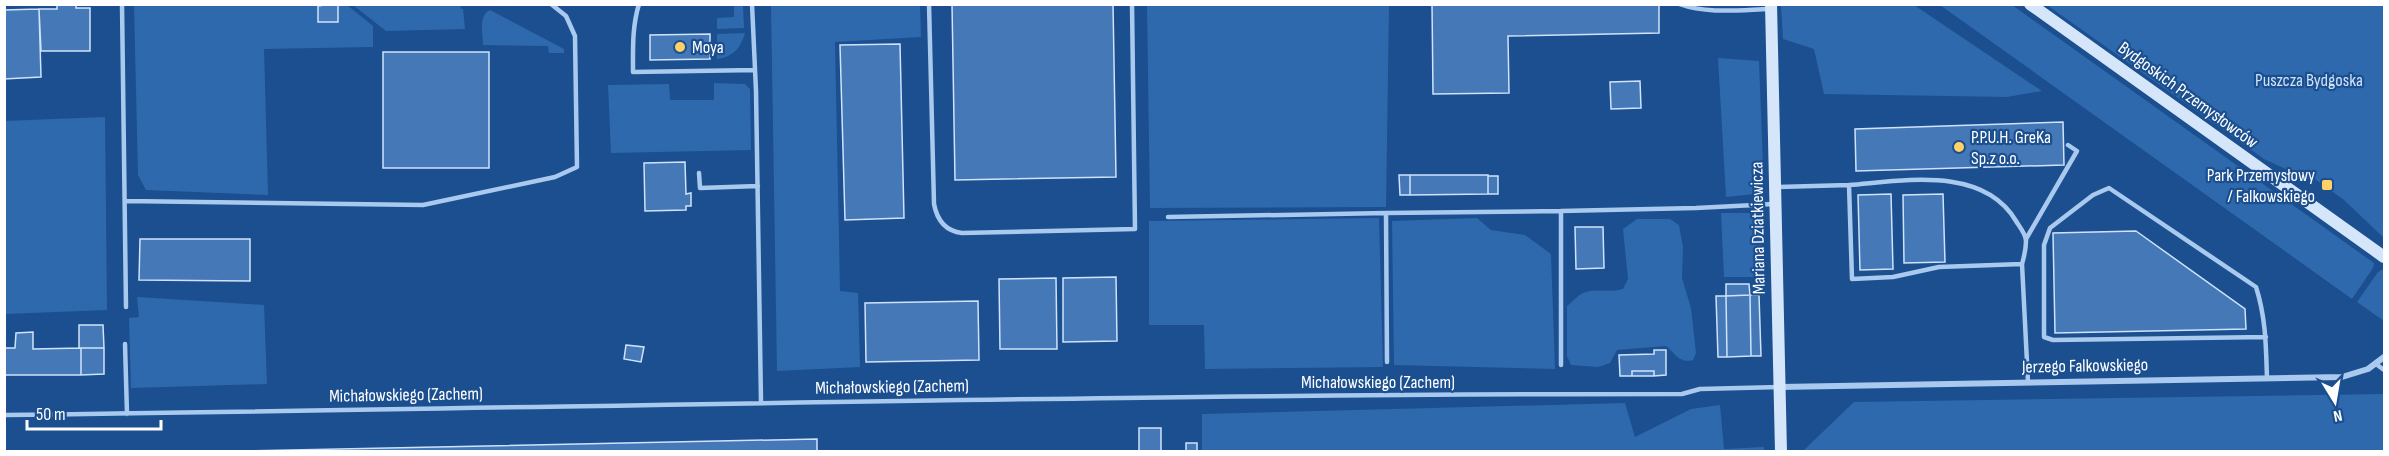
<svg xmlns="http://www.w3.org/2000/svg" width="2389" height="456" font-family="'Sofia Sans Condensed',sans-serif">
<rect width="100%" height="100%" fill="#1b4f8f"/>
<path fill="#2e69ad" d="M 134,5 L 347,5 L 373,26 L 373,47 L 264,49 L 268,195 L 146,190 L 138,175 Z
M 353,5 L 460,5 L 461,9 L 463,9 L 465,29 L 386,31 Z
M 734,5 L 743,5 L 744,28 L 717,29 L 717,18 L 734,17 Z
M 771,5 L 920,5 L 921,37 L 835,42 L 840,291 L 858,293 L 860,367 L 777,371 Z
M 1147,5 L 1389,5 L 1386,207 L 1150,208 Z
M 1781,5 L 1914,5 L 2042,91 L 2007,97 L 1824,94 L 1814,49 L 1783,39 Z
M 1940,5 L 2012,5 L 2374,263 L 2373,268 L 2352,299 Z
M 2047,5 L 2384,5 L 2384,238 L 2344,200 L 2304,171 L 2301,176 L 2264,159 Z
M 490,10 L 564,49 L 564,53 L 549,53 L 548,46 L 483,45 C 483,34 478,15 490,10 Z
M 745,33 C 741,48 733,57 717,59 L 717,34 Z
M 1718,58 L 1759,61 L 1764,193 L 1726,197 Z
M 714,83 L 745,84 L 750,89 L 751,150 L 611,153 L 608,85 L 669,84 L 670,100 L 714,100 Z
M 105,117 L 107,310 L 5,314 L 5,121 Z
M 1721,213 L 1760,213 L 1764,277 L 1724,277 Z
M 1379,218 L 1383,367 L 1205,369 L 1204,325 L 1149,325 L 1149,221 Z
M 1477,218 L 1491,230 L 1525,235 L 1551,254 L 1555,369 L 1394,365 L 1392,221 Z
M 1637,219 L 1670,219 L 1679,225 L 1683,247 L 1682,278 L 1691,308 L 1696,353 L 1693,360 C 1679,364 1675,353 1666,346 L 1617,350 L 1610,363 L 1598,367 L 1571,365 L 1567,356 L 1567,306 C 1572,302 1577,296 1583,293 C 1595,288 1610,293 1623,289 L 1628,279 L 1623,229 Z
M 2383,269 L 2384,270 L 2384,321 L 2357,302 L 2378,272 Z
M 137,297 L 264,305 L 267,384 L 131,388 L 129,318 L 139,317 Z
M 2384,394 L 2384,451 L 1803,451 L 1854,402 Z
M 1625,403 L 1635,437 L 1691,409 L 1720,405 L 1724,449 L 1764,447 L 1764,451 L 1202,451 L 1202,414 Z"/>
<path fill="#4478b7" stroke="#cfe3fa" stroke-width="1.5" d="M 57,4 L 76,4 L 76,8 L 90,8 L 90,51 L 41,51 L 39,9 L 57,9 Z
M 331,4 L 338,4 L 338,22 L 318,22 L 318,6 Z
M 952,4 L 1113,4 L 1116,177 L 955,180 Z
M 1432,4 L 1659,4 L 1659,33 L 1508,36 L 1509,93 L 1433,94 Z
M 39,9 L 41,77 L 4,79 L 4,10 Z
M 710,34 L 710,59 L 650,60 L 650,35 Z
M 900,44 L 904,218 L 845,220 L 840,45 Z
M 383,52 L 489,52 L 489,168 L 383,168 Z
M 1640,81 L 1641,108 L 1611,109 L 1610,82 Z
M 2063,122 L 2064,165 L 1856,171 L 1855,129 Z
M 685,162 L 686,194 L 691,193 L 691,206 L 686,206 L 686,210 L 645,211 L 644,163 Z
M 1399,175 L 1410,175 L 1410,195 L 1400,195 Z
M 1410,175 L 1488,175 L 1488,194 L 1410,195 Z
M 1488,176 L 1498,176 L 1498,194 L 1488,194 Z
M 1891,194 L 1893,269 L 1860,270 L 1858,195 Z
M 1943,194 L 1945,262 L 1904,263 L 1903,195 Z
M 1575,227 L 1603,227 L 1604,268 L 1576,269 Z
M 2136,231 L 2245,309 L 2246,329 L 2055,333 L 2053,233 Z
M 140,239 L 250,239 L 250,281 L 139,280 Z
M 1116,277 L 1117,341 L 1063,342 L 1063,278 Z
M 1056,278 L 1057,349 L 1000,349 L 999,279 Z
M 1726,284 L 1749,284 L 1750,295 L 1726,296 Z
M 1750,295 L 1759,295 L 1761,356 L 1751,356 Z
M 1750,295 L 1751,356 L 1727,357 L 1726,296 Z
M 1716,296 L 1726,296 L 1727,357 L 1718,357 Z
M 978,301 L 979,360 L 866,362 L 865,303 Z
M 79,325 L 103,325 L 104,348 L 79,348 Z
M 33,332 L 33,349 L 81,348 L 81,375 L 4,375 L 4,348 L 15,348 L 16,333 Z
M 626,345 L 644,347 L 641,362 L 624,359 Z
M 81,348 L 104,348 L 104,374 L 81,375 Z
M 1654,350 L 1666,350 L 1666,375 L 1654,376 L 1654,371 L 1632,371 L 1632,376 L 1620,376 L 1619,355 L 1654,354 Z
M 1632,371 L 1654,371 L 1654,376 L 1632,376 Z
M 1139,428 L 1161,428 L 1161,452 L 1139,452 Z
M 817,439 L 817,452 L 192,452 Z
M 1186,443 L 1197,443 L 1197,452 L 1186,452 Z"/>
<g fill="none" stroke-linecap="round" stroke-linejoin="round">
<path stroke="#a9c9ee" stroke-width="4.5" d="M 122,4 L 126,307
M 639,4 C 632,27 633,49 633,72 L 755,70
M 752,4 L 756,91 L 761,402
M 929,4 L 934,204 C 937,220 945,231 962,233 L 1135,229 L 1132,4
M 1679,4 C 1707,14 1739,10 1769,9
M 699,173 L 700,188 L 758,186
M 1849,185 C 1902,181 1983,165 2016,221 C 2019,226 2026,234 2026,241 C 2026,248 2024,257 2022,264
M 1776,187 L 1849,185 L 1852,279 L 1893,277 L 1939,267 L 2022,264 L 2028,382
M 125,201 L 423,205 L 555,177 L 577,167 L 575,36 L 566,16 L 551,4
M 1561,211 L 1696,208 L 1774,204
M 1386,213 L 1561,211 L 1561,365
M 1168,217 L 1386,213 L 1387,362
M 2026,239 L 2077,151 L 2068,145
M 2266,337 L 2053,340 L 2044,337 L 2044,245 L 2050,228 L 2093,195 L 2109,188 L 2256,287 C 2266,318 2266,347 2267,379
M 125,344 L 127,414
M 2376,364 L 2384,370
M 4,415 C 564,408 1123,394 1682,394 L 1700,389 L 1780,387"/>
<path stroke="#a9c9ee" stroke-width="6" d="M 1780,387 L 2342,377 L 2368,369 L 2384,357"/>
<path stroke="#d6e6fa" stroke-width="12" d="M 1771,4 L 1781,452
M 2030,4 L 2384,257"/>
</g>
<g fill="#ffd166" stroke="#1b4f8f" stroke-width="2">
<circle cx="680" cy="47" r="6"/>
<circle cx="1959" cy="147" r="6"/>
<rect x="2321" y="179" width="12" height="12" rx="3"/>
</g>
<g text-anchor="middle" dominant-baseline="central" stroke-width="4.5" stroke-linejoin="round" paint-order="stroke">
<g font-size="18" fill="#fff" stroke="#1b4f8f" text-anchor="start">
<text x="692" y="47">Moya</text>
<text x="1971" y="137">P.P.U.H. GreKa<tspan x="1971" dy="21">Sp.z o.o.</tspan></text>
<text x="2315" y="175" text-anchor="end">Park Przemysłowy<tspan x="2315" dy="21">/ Falkowskiego</tspan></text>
</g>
<g font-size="18" fill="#cfe3fa" stroke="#1b4f8f">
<text x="2309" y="80">Puszcza Bydgoska</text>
</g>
<g font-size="18" fill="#fff" stroke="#1b4f8f">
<text transform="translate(2188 95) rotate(36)">Bydgoskich Przemysłowców</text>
<text transform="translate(1758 228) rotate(-91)">Mariana Dziatkiewicza</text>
<text transform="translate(2085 366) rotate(-1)">Jerzego Falkowskiego</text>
<text x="1378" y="382">Michałowskiego (Zachem)</text>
<text transform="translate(892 387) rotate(-1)">Michałowskiego (Zachem)</text>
<text transform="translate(406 395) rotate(-1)">Michałowskiego (Zachem)</text>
</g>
</g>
<rect width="2389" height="456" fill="none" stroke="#ffffff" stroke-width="12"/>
<g transform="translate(2335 402) rotate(169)" stroke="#1b4f8f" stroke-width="4.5" paint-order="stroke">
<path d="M0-4.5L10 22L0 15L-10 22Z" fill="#ffffff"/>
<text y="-9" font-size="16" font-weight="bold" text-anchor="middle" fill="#ffffff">N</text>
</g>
<path d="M27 420v9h134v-9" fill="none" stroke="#ffffff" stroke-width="3"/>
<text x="36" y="420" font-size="18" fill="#ffffff" stroke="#1b4f8f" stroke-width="4.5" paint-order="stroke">50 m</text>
</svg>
